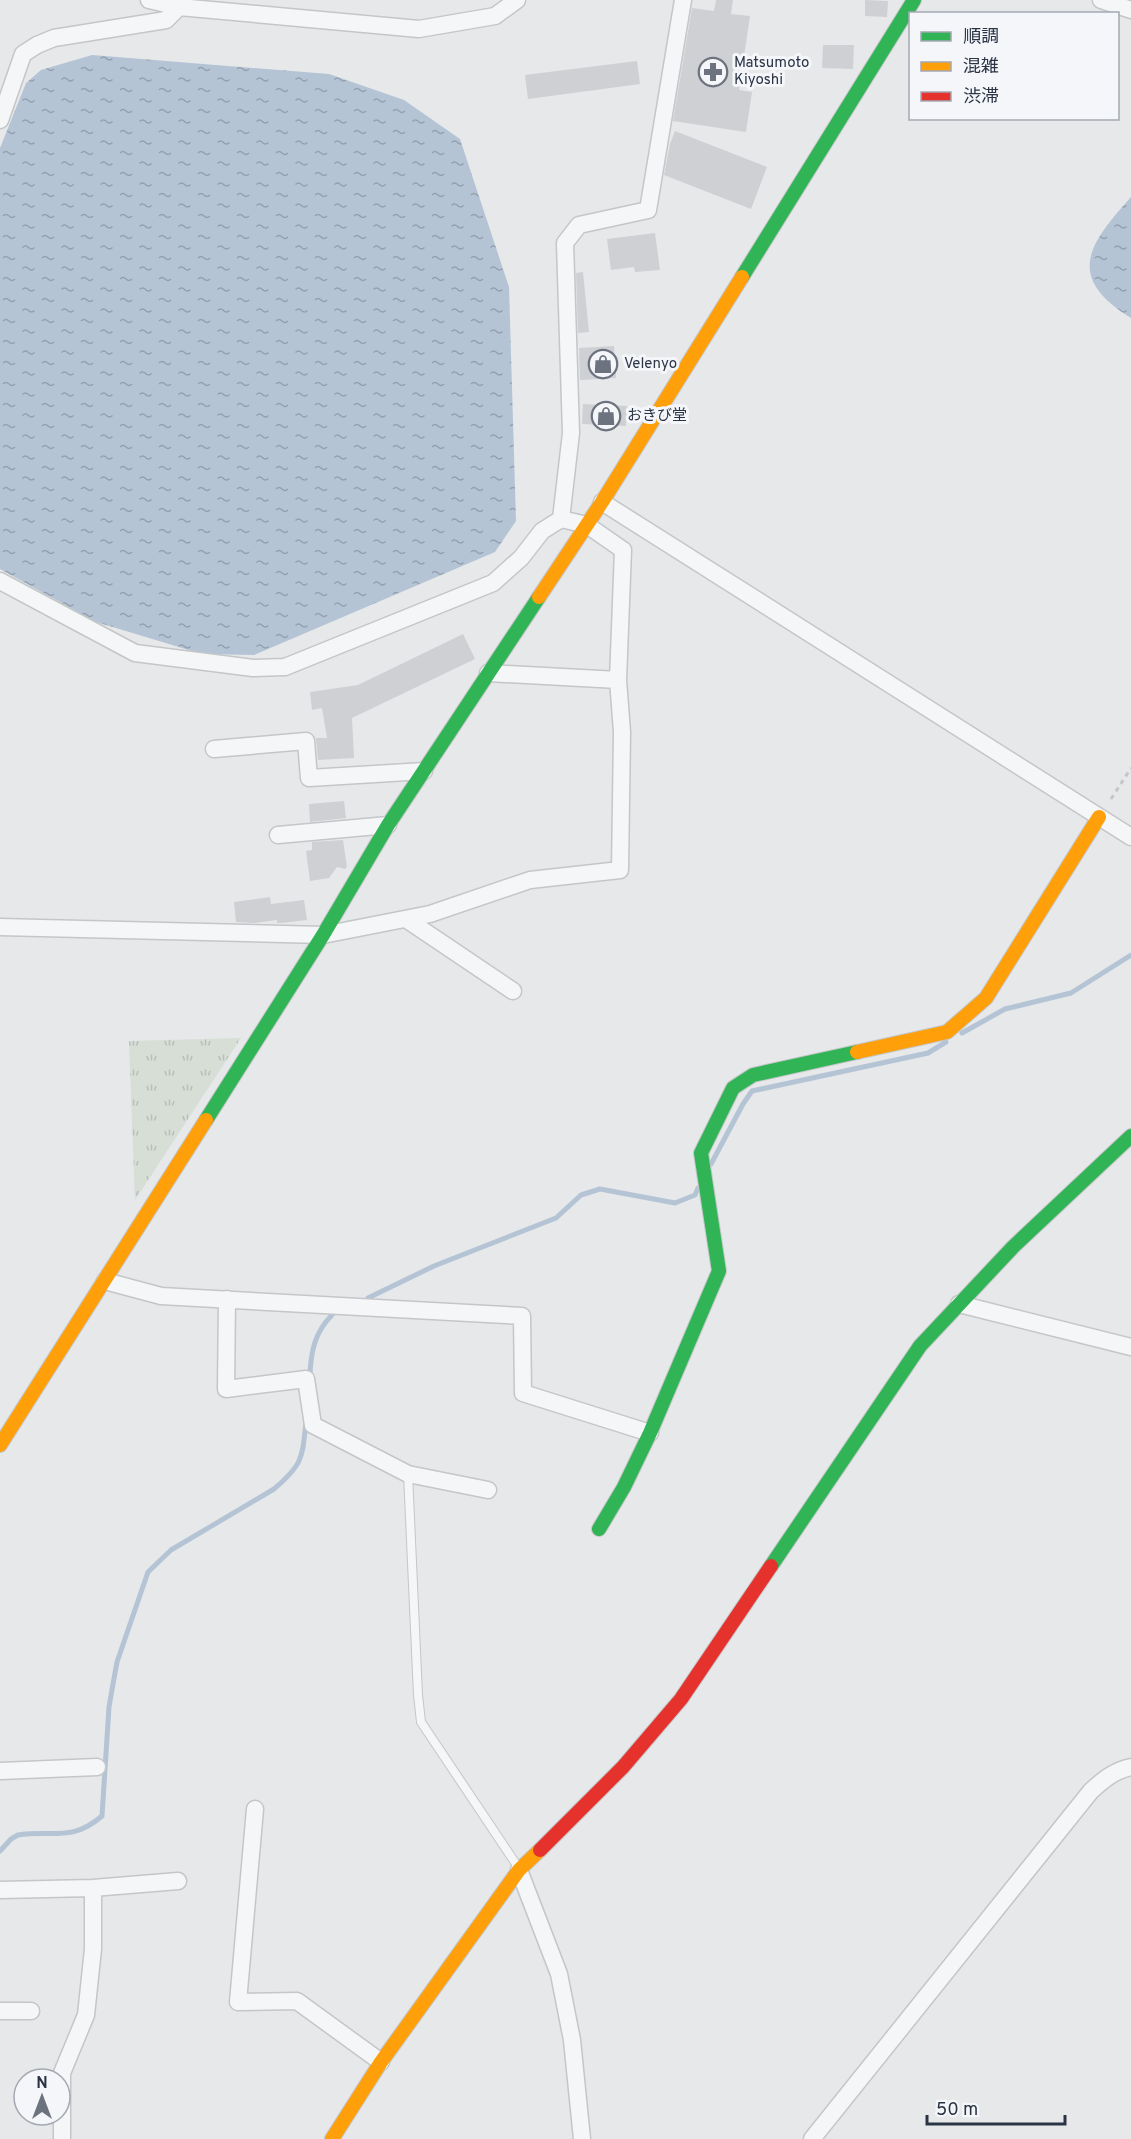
<svg xmlns="http://www.w3.org/2000/svg" width="1131" height="2139" font-family="Overpass,'Noto Sans JP',sans-serif">
<defs>
<pattern id="grass-tufts" width="24" height="20" patternUnits="userSpaceOnUse" patternTransform="scale(1.5)"><rect width="24" height="20" fill="#d6ded6"/><path d="M3 7l-1-3M5 7V3M7 7l1-3M15 17l-1-3M17 17v-4M19 17l1-3" fill="none" stroke="#b8bfb9"/></pattern>
<pattern id="water-ripples" width="26" height="14" patternUnits="userSpaceOnUse" patternTransform="scale(1.5)"><rect width="26" height="14" fill="#b4c4d5"/><path d="M2 4q2-2 4 0t4 0M15 11q2-2 4 0t4 0" fill="none" stroke="#93a0af"/></pattern>
</defs>
<rect width="100%" height="100%" fill="#e6e8ea"/>
<path fill="url(#grass-tufts)" d="M 241,1038 L 135,1200 L 129,1041 Z"/>
<path fill="url(#water-ripples)" d="M 92,55 L 329,74 L 404,100 L 460,139 L 509,287 L 516,521 L 495,552 L 254,655 L 202,654 L 96,622 L 0,569 L 0,148 L 26,83 L 41,70 Z
M 1131,197 L 1131,318 C 1065,277 1088,245 1131,197 Z"/>
<g fill="none" stroke-linecap="round" stroke-linejoin="round">
<path stroke="#b4c4d5" stroke-width="5" d="M 962,1033 L 1005,1009 L 1071,993 L 1131,955
M 711,1164 L 743,1104 L 752,1091 L 928,1053 L 946,1042
M 368,1298 L 434,1266 L 556,1218 L 581,1195 L 600,1189 L 675,1203 L 695,1195 L 698,1188
M 310,1374 C 311,1351 315,1332 332,1315
M 0,1851 L 11,1839 L 18,1835 C 53,1830 72,1842 102,1816 L 109,1707 L 113,1684 L 117,1662 L 148,1572 L 171,1550 L 274,1489 C 303,1464 302,1459 306,1422"/>
</g>
<path fill="#ced0d3" d="M 716,0 L 733,0 L 731,14 L 750,16 L 739,90 L 752,92 L 746,132 L 673,121 L 692,8 L 714,11 Z
M 865,0 L 888,1 L 887,17 L 865,16 Z
M 823,45 L 854,45 L 853,69 L 822,68 Z
M 637,61 L 640,84 L 528,99 L 525,75 Z
M 675,131 L 767,167 L 751,209 L 664,175 L 670,144 Z
M 655,233 L 660,270 L 635,272 L 634,267 L 611,270 L 607,239 Z
M 583,272 L 589,332 L 578,333 L 576,273 Z
M 614,346 L 616,378 L 580,380 L 579,348 Z
M 583,404 L 627,406 L 626,426 L 582,424 Z
M 463,634 L 475,659 L 352,718 L 354,758 L 318,760 L 316,738 L 327,738 L 322,708 L 312,710 L 310,692 L 358,685 Z
M 344,801 L 346,818 L 310,822 L 309,804 Z
M 343,840 L 347,867 L 345,869 L 337,867 L 329,878 L 310,881 L 306,851 L 312,850 L 312,842 Z
M 270,897 L 271,904 L 304,900 L 307,920 L 281,923 L 277,923 L 277,920 L 253,923 L 236,922 L 234,902 Z"/>
<g fill="none" stroke-linecap="round" stroke-linejoin="round">
<g stroke="#c4c6c8" stroke-width="10">
<path id="lane" d="M 408,1474 L 418,1695 L 421,1722 L 518,1867"/>
</g>
<g stroke="#c4c6c8" stroke-width="19">
<path id="street" d="M 149,0 L 179,7 L 419,29 L 495,16 L 517,0
M 1101,0 L 1131,10
M 0,120 L 23,54 L 37,45 L 54,38 L 166,20 L 179,7
M 602,502 L 1131,837
M 0,581 L 135,653 L 253,668 L 285,667 L 493,583 L 521,558 L 542,531 L 561,519
M 618,680 L 623,550 L 587,525 L 561,519 L 571,433 L 565,243 L 579,225 L 648,210 L 683,0
M 214,749 L 306,741 L 309,778 L 424,771
M 278,835 L 388,825
M 406,919 L 513,991
M 0,927 L 323,935 L 430,914 L 530,880 L 620,870 L 622,732 L 618,680 L 488,673
M 105,1281 L 161,1296 L 522,1316 L 523,1393 L 650,1433
M 227,1299 L 226,1389 L 306,1379 L 313,1425 L 408,1474 L 488,1490
M 959,1304 L 1131,1347
M 0,1771 L 97,1767
M 255,1809 L 238,2002 L 297,2001 L 381,2062
M 519,1870 L 559,1974 L 572,2040 L 582,2139
M 0,1890 L 93,1888 L 178,1881
M 0,2011 L 31,2011
M 62,2139 L 62,2073 L 86,2015 L 93,1949 L 93,1888
M 812,2139 L 1091,1791 C 1103,1780 1115,1770 1131,1767"/>
</g>
<g stroke="#c4c6c8" stroke-width="16">
<path id="fast" d="M 742,277 L 914,0
M 206,1120 L 323,935 L 388,825 L 539,597
M 599,1529 L 624,1487 L 650,1433 L 719,1271 L 701,1153 L 733,1088 L 753,1075 L 857,1052
M 771,1566 L 920,1346 L 1013,1247 L 1131,1136"/>
</g>
<g stroke="#c4c6c8" stroke-width="16">
<path id="slow" d="M 539,597 L 602,502 L 742,277
M 857,1052 L 947,1032 L 986,998 L 1099,817
M 0,1445 L 206,1120
M 332,2139 L 381,2062 L 519,1870 L 540,1850"/>
</g>
<g stroke="#c4c6c8" stroke-width="16">
<path id="jam" d="M 540,1850 L 623,1767 L 681,1699 L 771,1566"/>
</g>
<path stroke="#c5c6ca" stroke-width="3" stroke-dasharray="4.5 4.5" stroke-linecap="butt" d="M 1111,799 L 1131,768"/>
<use href="#lane" stroke="#f5f6f7" stroke-width="8"/>
<use href="#street" stroke="#f5f6f7" stroke-width="16"/>
<use href="#fast" stroke="#30b455" stroke-width="14"/>
<use href="#slow" stroke="#ff9f0a" stroke-width="14"/>
<use href="#jam" stroke="#e5322d" stroke-width="14"/>
</g>
<defs>
<g id="pharmacy-ring" transform="scale(1.5)"><circle r="9.5" fill="#f4f6f9" stroke="#6c737f" stroke-width="1.5"/><path d="M-2-6h4v4h4v4h-4v4h-4v-4h-4v-4h4Z" fill="#6c737f"/></g>
<g id="shop-ring" transform="scale(1.5)"><circle r="9.5" fill="#f4f6f9" stroke="#6c737f" stroke-width="1.5"/><path d="M-5-2.5h2.3a2.7 3.5 0 0 1 5.4 0H5L5.5 6h-11ZM-1.5-2.5h3a1.5 2.3 0 0 0-3 0Z" fill="#6c737f"/></g>
</defs>
<g fill-rule="evenodd">
<use href="#pharmacy-ring" x="713" y="72"/>
<use href="#shop-ring" x="603" y="364"/>
<use href="#shop-ring" x="606" y="416"/>
</g>
<g text-anchor="middle" dominant-baseline="central" stroke-width="6" stroke-linejoin="round" paint-order="stroke">
<g font-size="15" fill="#2b3445" stroke="#f4f6f9" text-anchor="start">
<text x="734" y="63">Matsumoto<tspan x="734" dy="17">Kiyoshi</tspan></text>
<text x="624" y="364">Velenyo</text>
<text x="627" y="416">おきび堂</text>
</g>
</g>
<rect x="909" y="12" width="210" height="108" fill="#f4f6f9" stroke="#a4a8b1" stroke-width="1.5"/>
<rect x="921" y="32" width="30" height="9" fill="#30b455" stroke="#a4a8b1" stroke-width="1.5"/>
<text x="963" y="42" font-size="18" fill="#2b3445">順調</text>
<rect x="921" y="62" width="30" height="9" fill="#ff9f0a" stroke="#a4a8b1" stroke-width="1.5"/>
<text x="963" y="72" font-size="18" fill="#2b3445">混雑</text>
<rect x="921" y="92" width="30" height="9" fill="#e5322d" stroke="#a4a8b1" stroke-width="1.5"/>
<text x="963" y="102" font-size="18" fill="#2b3445">渋滞</text>
<g transform="translate(42 2097)"><circle r="28" fill="#f4f6f9" stroke="#a4a8b1" stroke-width="1.5"/>
<path d="M0-4.5L10 22L0 15L-10 22Z" fill="#6c737f"/>
<text y="-9" font-size="16" font-weight="bold" text-anchor="middle" fill="#2b3445">N</text>
</g>
<path d="M927 2115v9h138v-9" fill="none" stroke="#2b3445" stroke-width="3"/>
<text x="936" y="2115" font-size="18" fill="#2b3445" stroke="#f4f6f9" stroke-width="4.5" paint-order="stroke">50 m</text>
</svg>
